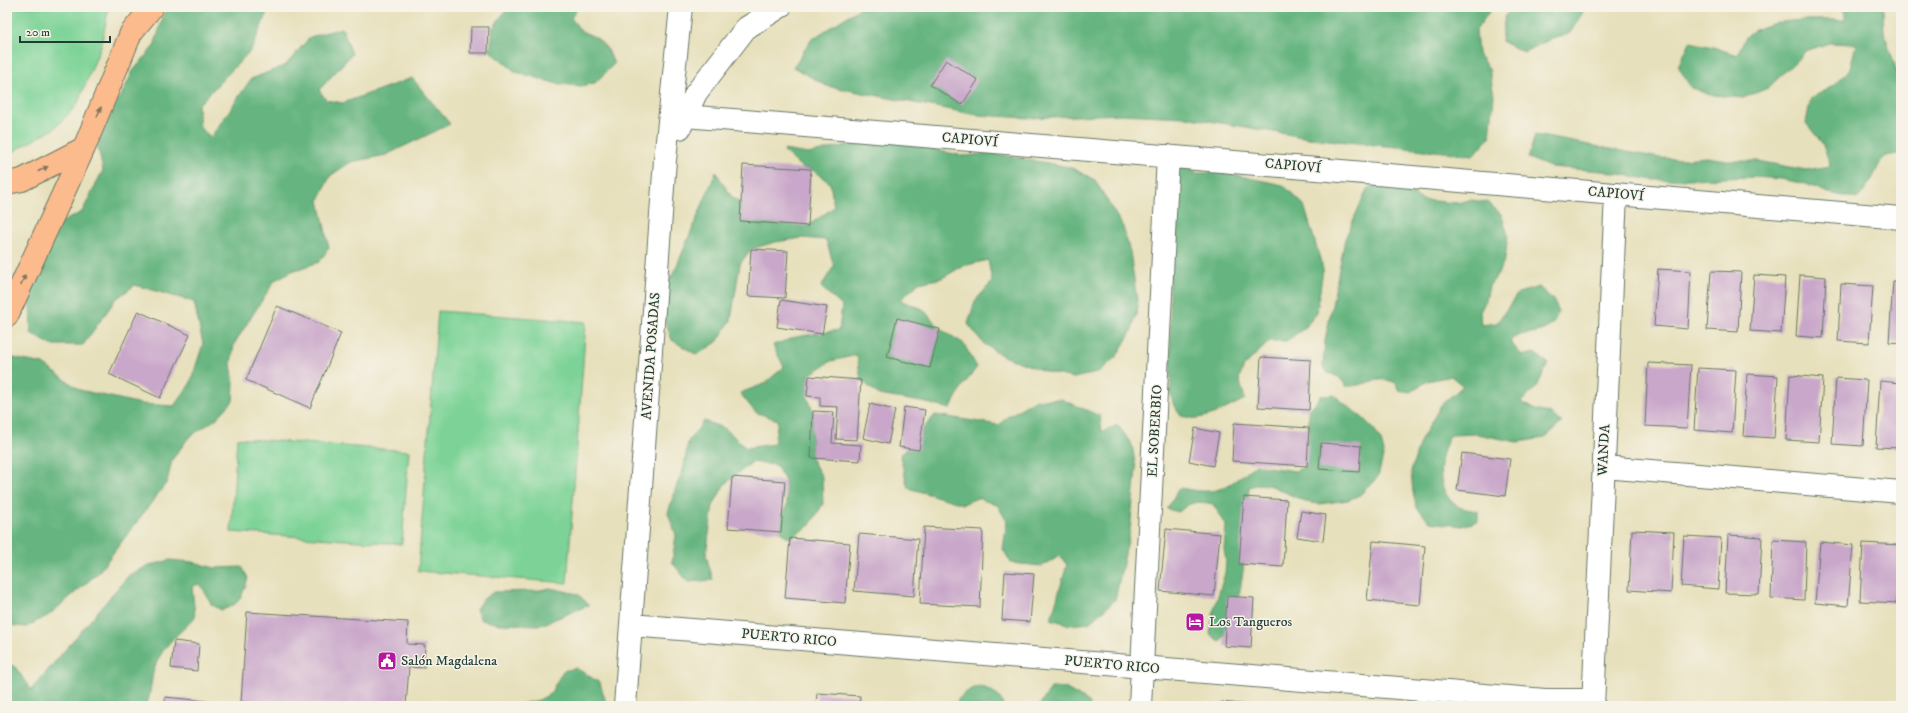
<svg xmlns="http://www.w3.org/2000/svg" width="1908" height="713" font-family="'IM FELL DW Pica',serif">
<rect width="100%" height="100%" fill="#f7f3e8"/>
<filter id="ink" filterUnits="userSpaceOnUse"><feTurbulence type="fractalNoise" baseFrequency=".025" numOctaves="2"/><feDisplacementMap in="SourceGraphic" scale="8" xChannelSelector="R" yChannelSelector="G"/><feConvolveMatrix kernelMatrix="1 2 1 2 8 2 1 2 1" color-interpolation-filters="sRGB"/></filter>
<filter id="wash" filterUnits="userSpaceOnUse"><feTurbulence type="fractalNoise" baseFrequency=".012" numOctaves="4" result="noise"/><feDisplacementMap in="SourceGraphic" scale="16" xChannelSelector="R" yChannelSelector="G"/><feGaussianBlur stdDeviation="0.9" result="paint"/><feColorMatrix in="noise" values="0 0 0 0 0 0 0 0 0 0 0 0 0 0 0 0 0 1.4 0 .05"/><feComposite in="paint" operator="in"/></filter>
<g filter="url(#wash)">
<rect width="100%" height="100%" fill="#e7e0bc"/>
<path fill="#7dd397" stroke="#4e8866" d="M 7,7 L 109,7 L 101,46 L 77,105 L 54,129 L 7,155 Z
M 438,311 L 586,322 L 567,583 L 418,571 Z
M 237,438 L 409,451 L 402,544 L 231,532 Z"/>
<path fill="#66b580" stroke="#42795a" d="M 170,7 L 264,7 L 267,12 L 252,49 L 198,105 L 200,128 L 211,137 L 251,79 L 286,65 L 310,37 L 342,28 L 352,54 L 319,90 L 326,100 L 343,103 L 412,78 L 450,124 L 386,155 L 351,162 L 330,176 L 319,200 L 329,248 L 319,262 L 292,271 L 275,280 L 234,344 L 231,364 L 234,383 L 233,401 L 216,419 L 189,437 L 172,460 L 167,482 L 98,573 L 49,615 L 26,627 L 7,625 L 7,359 L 9,357 L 43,364 L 80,390 L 141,404 L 174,406 L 190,384 L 203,344 L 194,302 L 135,285 L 116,299 L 83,345 L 51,345 L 31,333 L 29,279 L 58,224 L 82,212 L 103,170 L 94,130 L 102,117 L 121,96 L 133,71 L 154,46 L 165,12 Z
M 508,7 L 578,7 L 571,18 L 581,31 L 597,38 L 608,50 L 614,64 L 595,83 L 581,86 L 558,84 L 516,72 L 490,51 L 493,28 Z
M 862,7 L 1493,7 L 1476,30 L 1478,54 L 1489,69 L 1494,96 L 1490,137 L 1473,155 L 1309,138 L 1186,117 L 1122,114 L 1028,118 L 977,115 L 827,86 L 793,67 L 812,39 Z
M 1512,7 L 1581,7 L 1583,12 L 1570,33 L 1547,41 L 1524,52 L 1501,41 L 1505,16 Z
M 1843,7 L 1883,7 L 1884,32 L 1901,84 L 1901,153 L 1883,157 L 1872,179 L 1858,199 L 1829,193 L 1806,184 L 1781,179 L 1755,177 L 1653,180 L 1602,171 L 1550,167 L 1528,158 L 1535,135 L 1660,158 L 1683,159 L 1707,157 L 1732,161 L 1757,161 L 1806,170 L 1831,166 L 1822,143 L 1806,123 L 1811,98 L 1833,86 L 1850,69 L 1856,44 L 1829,43 L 1806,51 L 1768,88 L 1743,98 L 1714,95 L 1691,88 L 1678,66 L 1690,42 L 1713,47 L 1737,55 C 1740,49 1744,38 1749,34 C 1771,17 1819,20 1846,20 Z
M 885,140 L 965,156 L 991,153 L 1070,167 L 1095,180 L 1123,227 L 1130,252 L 1138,307 L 1132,330 L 1117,356 L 1097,373 L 1073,378 L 1047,372 L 1003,356 L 983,343 L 968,324 L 975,301 L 992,282 L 988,260 L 963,266 L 942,278 L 919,283 L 900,300 L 923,309 L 940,329 L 963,343 L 977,367 L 962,387 L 950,409 L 927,403 L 879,395 L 861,380 L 857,355 L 831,361 L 809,375 L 807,396 L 813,411 L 811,458 L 822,477 L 823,504 L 810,525 L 790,538 L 775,529 L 787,505 L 785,481 L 776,465 L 752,462 L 724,485 L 713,506 L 706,555 L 713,580 L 688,582 L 672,562 L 676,535 L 668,513 L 675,490 L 684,467 L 688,442 L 704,421 L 726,429 L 746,448 L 774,444 L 778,420 L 755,412 L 740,393 L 764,384 L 784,367 L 773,345 L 796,337 L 839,330 L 842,306 L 821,287 L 834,266 L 826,240 L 802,238 L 775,242 L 751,249 L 740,264 L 731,320 L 717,342 L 697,355 L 672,340 L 663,315 L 664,290 L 676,268 L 716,172 L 730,195 L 752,212 L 808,226 L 834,207 L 830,183 L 811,169 L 802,168 L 783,150 L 808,154 L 860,142 Z
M 1190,164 L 1195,173 L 1225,173 L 1283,185 L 1304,205 L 1323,269 L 1317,312 L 1305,328 L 1286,341 L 1270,341 L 1244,366 L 1239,379 L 1245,399 C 1228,407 1189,432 1175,408 C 1173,404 1172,399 1171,395 L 1169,190 L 1179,168 Z
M 1382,184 L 1403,187 L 1422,200 L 1457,203 L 1470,200 L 1487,202 L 1501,214 L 1508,235 L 1505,259 L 1496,277 L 1489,286 L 1486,300 L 1480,312 L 1481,325 L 1497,323 L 1518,293 L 1539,287 L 1553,300 L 1559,312 C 1556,316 1554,322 1551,325 C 1540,336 1520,330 1510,341 L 1522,356 L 1534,353 L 1548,363 L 1537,387 L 1521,402 L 1535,410 L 1549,413 L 1562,422 L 1545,438 L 1517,442 L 1477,434 L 1451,435 C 1438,454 1434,491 1457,506 C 1462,509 1472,510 1478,511 L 1478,521 L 1462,526 L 1430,522 L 1417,508 L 1413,492 L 1411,471 L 1420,442 L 1441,405 L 1463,386 L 1451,376 L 1428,381 L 1410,392 L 1398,390 L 1396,383 C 1376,374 1366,387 1346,386 L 1339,377 L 1326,372 L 1323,367 L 1325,341 L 1345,239 L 1367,189 Z
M 1334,395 L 1364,419 L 1374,429 L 1381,441 L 1384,452 L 1378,477 L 1360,495 L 1348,500 L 1319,504 L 1306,502 L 1272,486 L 1260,484 L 1249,487 C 1244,539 1249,597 1220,642 L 1210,634 L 1214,609 L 1225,573 L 1226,561 L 1224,549 L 1226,525 L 1213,504 C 1198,501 1190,501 1179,512 L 1167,509 L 1179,488 C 1188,489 1199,492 1208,491 C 1226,491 1241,476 1255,465 L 1295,471 L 1307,466 L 1305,441 L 1309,428 L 1309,410 L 1321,396 Z
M 1061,399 L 1100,416 L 1102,432 L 1118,425 L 1132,445 L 1136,469 L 1130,531 L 1115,600 L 1089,623 L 1070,625 L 1051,619 L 1067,565 L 1060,556 L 1042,566 L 1011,563 L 1003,549 L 1007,521 L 997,505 L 977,498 L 963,504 L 908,488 L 900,456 L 935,415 L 999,425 L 1007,417 L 1035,400 Z
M 170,560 L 192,562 L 215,568 L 242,567 L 248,578 C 242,596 241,605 221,610 L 211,604 L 204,590 L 198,584 L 192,587 L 195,617 C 180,634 165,642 156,664 C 150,677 152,693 146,706 L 7,706 L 7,662 L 16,668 L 31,690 L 129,575 L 148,566 Z
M 550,588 L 578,594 L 589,605 L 541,625 L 500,624 L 481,620 L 476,609 L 483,599 L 494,592 L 535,591 Z
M 576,668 L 600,683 L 607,706 L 512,706 L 539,700 L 550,694 L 563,671 Z
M 980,686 C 990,690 1001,694 1003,706 L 954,706 C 961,694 968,690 980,686 Z
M 1051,688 L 1065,688 L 1089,702 L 1091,706 L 1039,706 Z"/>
<g id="blocks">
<path fill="#c9a7ca" d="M 471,27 L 489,27 L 488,53 L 470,53 Z
M 946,60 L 978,80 L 962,105 L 930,85 Z
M 743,165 L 811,169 L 808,226 L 740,221 Z
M 751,249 L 788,251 L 785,298 L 748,296 Z
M 1658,269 L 1691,271 L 1688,329 L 1654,326 Z
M 1711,271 L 1741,272 L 1738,332 L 1707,330 Z
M 1754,275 L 1785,277 L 1781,333 L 1750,331 Z
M 1800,275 L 1826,277 L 1823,338 L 1796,336 Z
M 1893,281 L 1901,281 L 1901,343 L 1889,342 Z
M 1841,284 L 1873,286 L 1869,343 L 1838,341 Z
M 781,300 L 827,307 L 822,334 L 777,327 Z
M 277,306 L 341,333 L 310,408 L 246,380 Z
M 138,311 L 190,335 L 160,398 L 109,374 Z
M 897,318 L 940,329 L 930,368 L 887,357 Z
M 1261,357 L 1311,360 L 1309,410 L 1258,407 Z
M 1648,363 L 1691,365 L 1687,428 L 1645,426 Z
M 1698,368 L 1736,370 L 1732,433 L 1694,430 Z
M 1747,374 L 1778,376 L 1774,438 L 1743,436 Z
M 1790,375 L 1823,378 L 1819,442 L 1786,440 Z
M 809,376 L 861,380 L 857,440 L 836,439 L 838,407 L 820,406 L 820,397 L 807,396 Z
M 1836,378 L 1867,380 L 1863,446 L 1832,444 Z
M 1880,381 L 1901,383 L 1901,448 L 1876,447 Z
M 870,404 L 895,410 L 888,444 L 863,438 Z
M 904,407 L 925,410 L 919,450 L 899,447 Z
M 813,411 L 834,412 L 832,443 L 861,445 L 860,461 L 811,458 Z
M 1234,423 L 1309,428 L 1307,466 L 1232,461 Z
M 1195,428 L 1219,433 L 1213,466 L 1189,461 Z
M 1321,443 L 1361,446 L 1359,472 L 1319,469 Z
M 1462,453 L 1510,459 L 1505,496 L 1457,490 Z
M 732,477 L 785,481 L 781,532 L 728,528 Z
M 1244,497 L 1287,500 L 1283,567 L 1239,564 Z
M 1301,511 L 1326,515 L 1323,541 L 1297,537 Z
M 924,527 L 983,530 L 980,607 L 920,604 Z
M 1166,529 L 1220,534 L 1214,596 L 1160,591 Z
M 1632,530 L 1674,532 L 1671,593 L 1629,590 Z
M 859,534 L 918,539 L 914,596 L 854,591 Z
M 1728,535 L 1762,537 L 1759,594 L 1725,593 Z
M 1684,536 L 1721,538 L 1718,589 L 1681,586 Z
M 790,538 L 850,543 L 845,603 L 785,598 Z
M 1773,540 L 1806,542 L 1804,600 L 1771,598 Z
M 1373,541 L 1425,546 L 1420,605 L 1367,600 Z
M 1820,542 L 1853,545 L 1848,606 L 1815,603 Z
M 1863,543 L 1900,545 L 1897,603 L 1860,601 Z
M 1005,572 L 1034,574 L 1030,622 L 1002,620 Z
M 1227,596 L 1254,598 L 1251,648 L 1224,646 Z
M 247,612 L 408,622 L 407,644 L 425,645 L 424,668 L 409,667 L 406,706 L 263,706 L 264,703 L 241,702 Z
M 174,641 L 199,644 L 197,671 L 171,668 Z
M 817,693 L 860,696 L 859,706 L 816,706 Z
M 165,697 L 247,705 L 247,706 L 165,706 Z
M 1222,702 L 1251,705 L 1251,706 L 1222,706 Z"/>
</g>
</g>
<g filter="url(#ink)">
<use href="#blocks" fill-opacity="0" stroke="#657664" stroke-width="1"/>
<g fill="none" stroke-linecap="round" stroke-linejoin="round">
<g stroke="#657664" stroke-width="24">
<path id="minor" d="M 685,116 L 1901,218
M 680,128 L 696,93 L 746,28 L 780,7
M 1604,467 L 1901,492
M 631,625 L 1545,700 L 1593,700
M 625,706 L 665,160 L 681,7
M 1140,706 L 1168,156
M 1593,706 L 1616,194"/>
</g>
<g stroke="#657664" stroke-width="24">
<path id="major" d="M 7,183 L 22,180 L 84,148
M 7,316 L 84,148 L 131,33 L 152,7"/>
</g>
<use href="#minor" stroke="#fff" stroke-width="22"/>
<use href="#major" stroke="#fbbb8d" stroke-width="22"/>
</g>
<defs><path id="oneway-solid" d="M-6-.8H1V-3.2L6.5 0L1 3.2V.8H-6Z"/></defs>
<g fill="#82765c">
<use href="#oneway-solid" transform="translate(99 112) rotate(-68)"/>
<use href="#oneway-solid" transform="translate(43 169) rotate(-27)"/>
<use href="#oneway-solid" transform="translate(23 280) rotate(-65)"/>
</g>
</g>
<defs>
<g id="hotel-square" transform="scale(1)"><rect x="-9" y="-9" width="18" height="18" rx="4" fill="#b5179e" stroke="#f7f3e8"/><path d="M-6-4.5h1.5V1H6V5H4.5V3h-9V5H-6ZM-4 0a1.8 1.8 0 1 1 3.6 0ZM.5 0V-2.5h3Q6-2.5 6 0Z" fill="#fff"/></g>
<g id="civic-square" transform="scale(1)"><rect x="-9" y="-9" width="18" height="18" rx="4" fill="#b5179e" stroke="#f7f3e8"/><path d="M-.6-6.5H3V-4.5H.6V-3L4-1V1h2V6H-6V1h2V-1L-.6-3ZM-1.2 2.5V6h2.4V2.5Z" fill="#fff"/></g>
</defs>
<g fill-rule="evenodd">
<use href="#hotel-square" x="1195" y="622"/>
<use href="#civic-square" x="387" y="661"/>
</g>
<g text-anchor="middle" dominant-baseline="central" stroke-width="3" stroke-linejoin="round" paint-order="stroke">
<g font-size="14" fill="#1f3d34" stroke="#f7f3e8">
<text transform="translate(970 140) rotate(5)">CAPIOVÍ</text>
<text transform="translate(1293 166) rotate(5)">CAPIOVÍ</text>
<text transform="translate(1616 194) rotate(5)">CAPIOVÍ</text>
<text transform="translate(651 356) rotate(-86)">AVENIDA POSADAS</text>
<text transform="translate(1155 431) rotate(-87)">EL SOBERBIO</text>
<text transform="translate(1604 450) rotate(-87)">WANDA</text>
<text transform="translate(789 638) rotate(5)">PUERTO RICO</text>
<text transform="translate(1112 665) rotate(5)">PUERTO RICO</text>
</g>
<g font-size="14" fill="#1f3d34" stroke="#f7f3e8" text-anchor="start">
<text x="1209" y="622">Los Tangueros</text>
<text x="401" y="661">Salón Magdalena</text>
</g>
</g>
<rect width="1908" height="713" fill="none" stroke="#f7f3e8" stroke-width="24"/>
<path d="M20 36v6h90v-6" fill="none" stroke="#1f3d34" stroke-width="2"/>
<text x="26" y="36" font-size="12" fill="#1f3d34" stroke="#f7f3e8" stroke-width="3" paint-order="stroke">20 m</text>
</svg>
